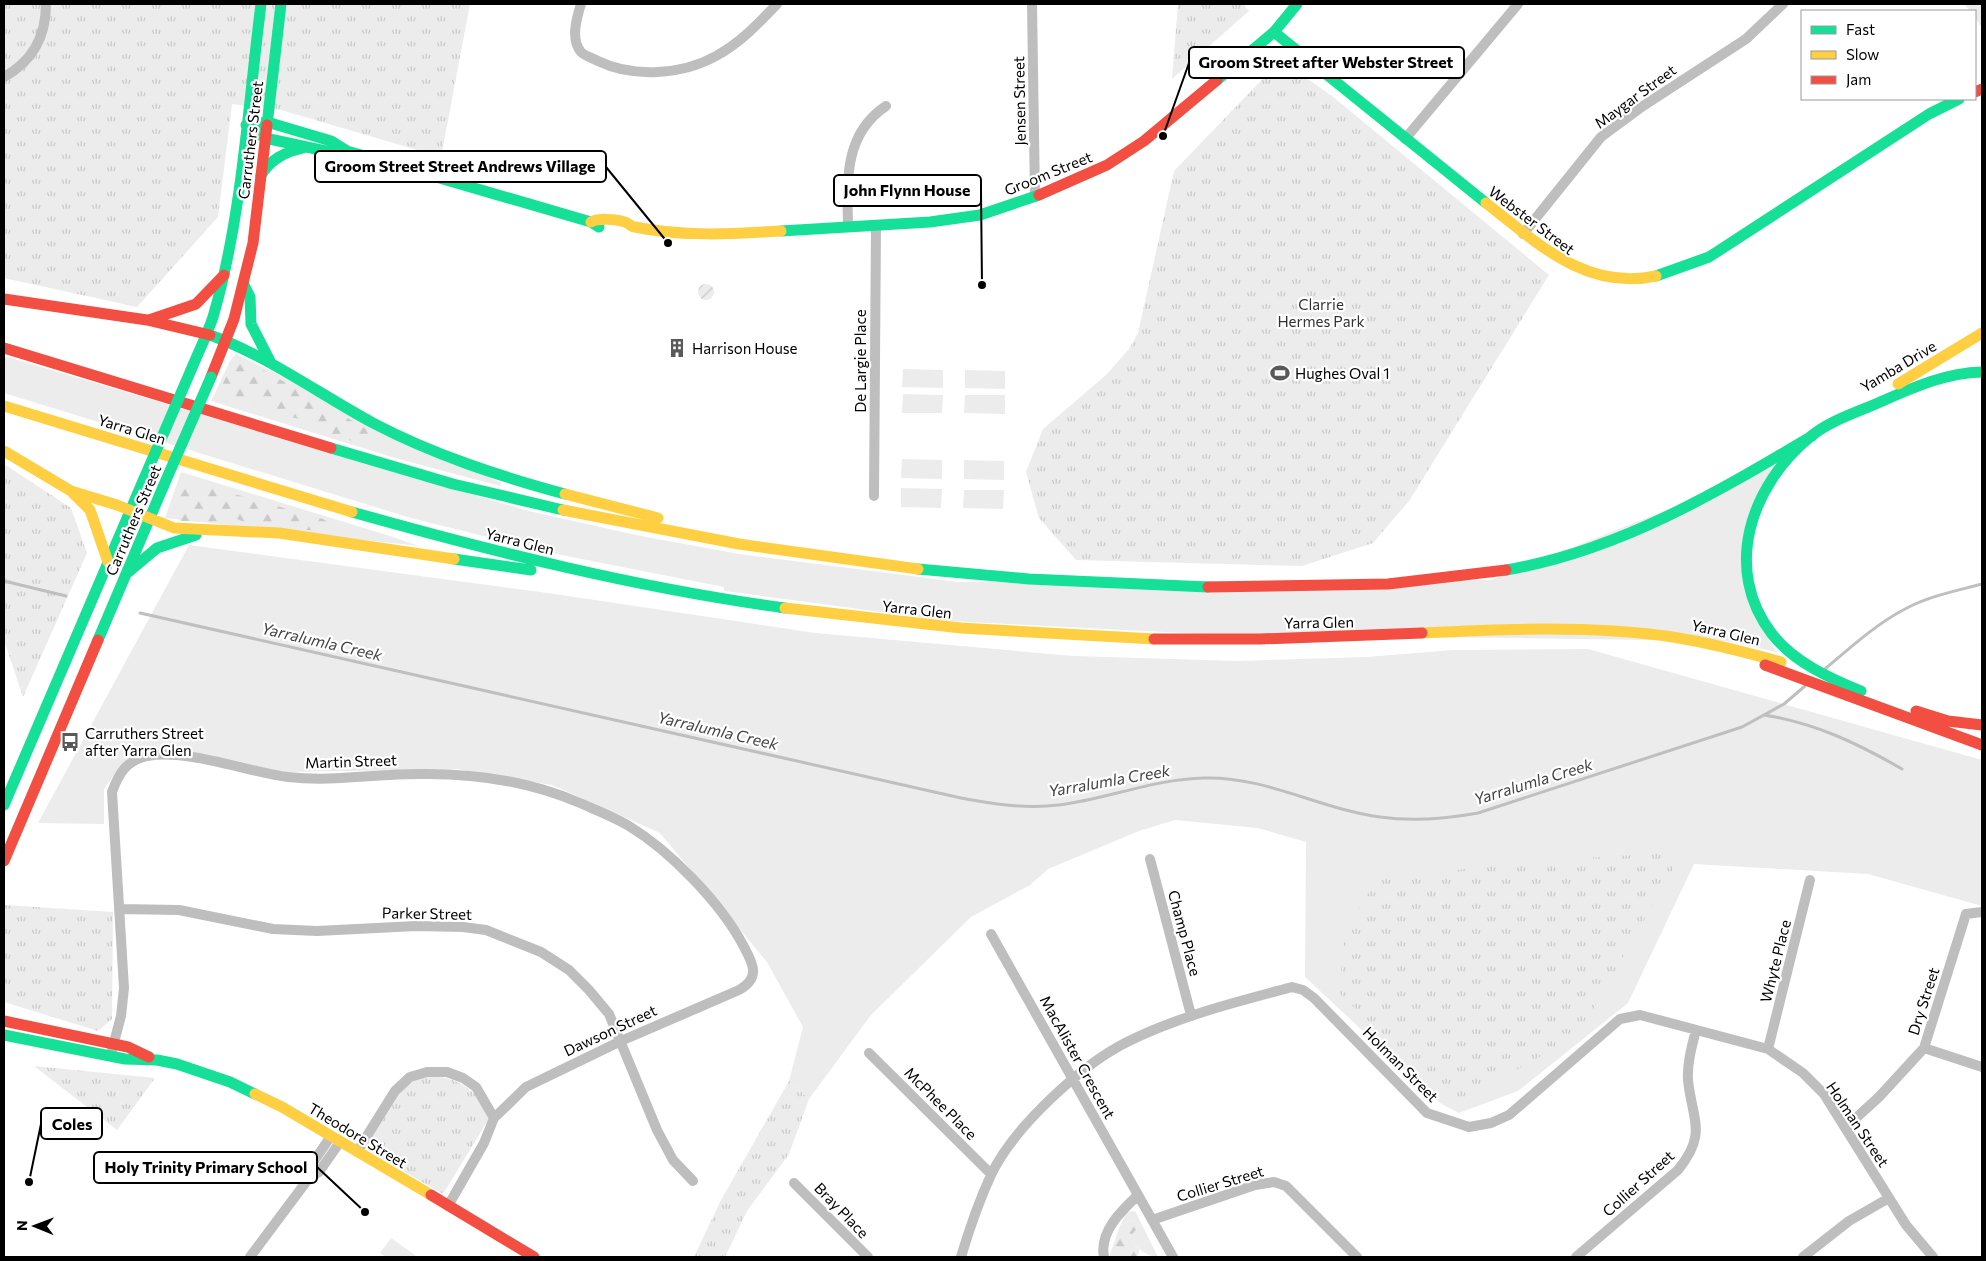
<svg xmlns="http://www.w3.org/2000/svg" width="1986" height="1261" font-family="Commissioner,sans-serif">
<defs>
<pattern id="forest-firs" width="22" height="20" patternUnits="userSpaceOnUse" patternTransform="scale(1.25)"><rect width="22" height="20" fill="#ececec"/><path d="M5 1l3.5 6h-7zM16 11l3.5 6h-7z" fill="#c9c9c9"/></pattern>
<pattern id="park-tufts" width="24" height="20" patternUnits="userSpaceOnUse" patternTransform="scale(1.25)"><rect width="24" height="20" fill="#ececec"/><path d="M3 7l-1-3M5 7V3M7 7l1-3M15 17l-1-3M17 17v-4M19 17l1-3" fill="none" stroke="#c9c9c9"/></pattern>
<pattern id="garden-furrows" width="10" height="10" patternUnits="userSpaceOnUse" patternTransform="scale(1.25)"><rect width="10" height="10" fill="#ececec"/><path d="M-1 1l2-2M0 10L10 0M9 11l2-2" fill="none" stroke="#c9c9c9"/></pattern>
</defs>
<rect width="100%" height="100%" fill="#fff"/>
<path fill="#ececec" d="M 236,354 L 501,483 L 500,486 L 395,458 L 211,401 L 230,361 Z
M 4,356 L 529,511 L 636,535 L 739,554 L 959,582 L 1491,580 L 1774,467 L 1743,539 L 1769,641 L 1777,652 L 1726,641 L 1205,634 L 948,621 L 724,591 L 724,587 L 561,555 L 411,518 L 4,393 Z
M 903,369 L 943,370 L 943,388 L 902,387 Z
M 965,370 L 1005,371 L 1005,389 L 965,388 Z
M 903,394 L 943,395 L 942,413 L 902,413 Z
M 965,395 L 1005,395 L 1005,414 L 964,413 Z
M 902,459 L 942,460 L 942,479 L 901,478 Z
M 964,460 L 1004,461 L 1004,480 L 964,479 Z
M 181,472 L 390,536 L 419,546 L 165,518 Z
M 901,488 L 942,489 L 941,508 L 901,507 Z
M 964,490 L 1004,490 L 1003,509 L 963,508 Z
M 189,545 L 548,593 L 815,633 L 1073,656 L 1240,661 L 1367,657 L 1453,650 L 1588,649 L 1982,760 L 1982,906 L 1868,874 L 1694,864 L 1628,1003 L 1518,1091 L 1459,1113 L 1440,1103 L 1305,977 L 1306,842 L 1258,828 L 1175,820 L 1139,831 L 1048,869 L 1030,885 L 971,917 L 871,1015 L 809,1099 L 789,1081 L 803,1027 L 767,962 L 660,833 L 552,785 L 457,769 L 286,772 L 148,749 L 122,764 L 104,789 L 104,824 L 38,823 Z
M 1135,1211 L 1158,1257 C 1146,1257 1137,1247 1129,1238 L 1139,1225 L 1131,1220 L 1120,1226 L 1127,1212 Z
M 391,1238 L 416,1256 L 415,1257 L 386,1257 L 380,1253 Z"/>
<path fill="url(#forest-firs)" d="M 241,357 L 370,431 L 373,435 L 373,442 C 359,450 314,424 299,419 C 288,415 277,419 265,412 C 261,410 258,405 254,402 C 241,402 226,407 217,396 L 234,360 Z
M 186,484 L 213,488 L 323,519 L 328,522 L 327,532 L 249,524 L 230,516 L 215,522 L 181,521 L 175,516 L 177,487 Z
M 1131,1220 L 1140,1225 L 1129,1238 L 1140,1250 L 1137,1257 L 1109,1257 L 1120,1226 Z"/>
<path fill="url(#park-tufts)" d="M 4,4 L 470,4 L 441,157 L 281,110 L 232,104 L 218,217 L 137,307 L 4,278 Z
M 1178,4 L 1243,4 L 1249,11 L 1172,79 Z
M 1964,4 L 1982,4 L 1982,28 L 1975,18 L 1975,11 L 1970,11 Z
M 1281,60 L 1332,96 L 1549,275 L 1409,501 L 1373,543 L 1302,566 L 1076,560 L 1039,518 L 1026,472 L 1043,429 L 1106,375 L 1129,349 L 1138,333 L 1174,171 Z
M 4,464 L 71,508 L 87,553 L 23,697 L 4,640 Z
M 1683,852 L 1579,1034 L 1456,1105 L 1339,993 L 1345,934 L 1376,879 L 1538,861 Z
M 4,905 L 113,912 L 112,1019 L 98,1031 L 4,1002 Z
M 34,1066 L 155,1078 L 117,1130 Z
M 428,1076 C 461,1077 471,1090 493,1112 L 443,1194 L 365,1149 L 400,1093 L 413,1081 Z
M 789,1081 L 809,1099 L 789,1154 L 747,1211 L 725,1257 L 694,1257 L 720,1202 Z"/>
<path fill="url(#garden-furrows)" d="M698 292a8 8 0 1 1 16 0a8 8 0 1 1-16 0Z"/>
<g fill="none" stroke-linecap="round" stroke-linejoin="round">
<path stroke="#bfbfbf" stroke-width="3" d="M 4,581 L 66,596
M 140,613 L 961,798 C 993,804 1025,809 1059,805 C 1107,799 1154,779 1204,778 C 1265,776 1320,809 1380,817 C 1414,822 1445,819 1478,813 L 1742,727 L 1784,704 L 1805,686
M 1825,669 C 1850,648 1876,624 1905,609 C 1929,596 1956,591 1982,584
M 1764,715 C 1815,723 1857,743 1902,769"/>
<path stroke="#bebebe" stroke-width="10" d="M 581,4 C 577,17 570,39 581,52 C 585,56 592,58 598,61 C 633,78 682,75 716,56 C 740,43 758,24 777,4
M 1032,4 L 1035,197
M 4,77 C 33,61 46,37 46,4
M 1405,139 L 1518,4
M 848,226 C 847,180 844,134 886,106
M 1523,234 L 1601,137 L 1643,106 L 1746,39 L 1783,4
M 874,496 L 876,226
M 1150,859 L 1191,1015
M 119,909 L 179,910 L 273,929 L 317,931 L 416,926 L 463,927 L 486,930 L 541,952 L 569,970 L 589,990 L 609,1014 L 657,1130 L 673,1160 L 693,1181
M 991,934 L 1173,1257
M 1924,1048 L 1982,1067
M 1768,1049 L 1810,880
M 112,1050 L 121,1016 L 124,988 L 112,792 C 119,773 126,761 147,756 C 185,748 248,772 288,777 C 332,782 374,774 418,774 C 474,773 529,781 580,803 C 596,810 614,817 629,826 C 670,851 720,902 743,945 C 752,962 762,977 739,990 L 621,1041 L 526,1087 L 494,1118 L 484,1143 L 448,1206
M 869,1053 L 991,1174
M 1845,1128 L 1879,1097 L 1924,1048 L 1966,914 L 1982,912
M 357,1152 L 395,1091 L 410,1077 L 427,1072 L 447,1072 L 463,1078 L 476,1087 L 494,1118
M 309,1178 L 310,1167 L 331,1136
M 794,1183 L 868,1257
M 1152,1220 L 1255,1185 L 1274,1182 L 1286,1186 L 1357,1257
M 250,1257 L 309,1178 L 319,1172 L 340,1142
M 961,1257 C 969,1230 979,1201 991,1175 C 1013,1128 1081,1065 1127,1042 C 1179,1016 1236,1002 1292,987 L 1303,990 L 1314,998 L 1427,1113 L 1469,1127 L 1491,1123 L 1509,1115 L 1620,1019 L 1640,1015 L 1768,1049 L 1803,1073 L 1824,1094 L 1906,1225 L 1933,1257
M 1104,1257 C 1099,1232 1121,1211 1138,1195
M 1576,1257 L 1678,1170 C 1708,1133 1692,1120 1688,1080 C 1687,1063 1692,1046 1696,1030
M 1803,1257 L 1849,1221 L 1889,1198"/>
<path stroke="#16e098" stroke-width="11" d="M 1274,32 L 1486,203
M 1217,80 L 1274,32 L 1297,4
M 246,125 L 267,122 L 331,141 L 347,151 L 591,222 L 599,227
M 267,125 L 281,4
M 258,133 L 265,138 L 330,152 L 347,151
M 261,175 C 271,159 285,152 303,148
M 781,231 L 930,222 L 980,215 L 1039,195
M 1656,276 L 1709,257 L 1929,114 L 1959,99
M 244,285 L 250,297 L 251,324 L 271,363
M 210,335 C 268,356 319,394 373,423 C 434,455 499,476 565,494
M 191,370 C 198,353 207,335 213,317 C 242,218 248,106 261,4
M 331,448 L 453,484 L 563,510
M 352,512 C 494,552 638,588 785,608
M 454,559 L 531,570
M 918,569 L 1029,579 L 1208,587
M 1506,570 C 1618,551 1716,493 1812,436
M 126,574 L 157,548 L 196,535
M 98,640 L 163,487
M 1861,691 C 1829,678 1794,662 1772,634 C 1722,569 1751,485 1810,437 C 1829,421 1855,413 1878,403 C 1912,388 1944,373 1982,372
M 4,805 L 143,481
M 4,1035 L 125,1059 L 157,1060 L 177,1064 L 230,1082 L 255,1094"/>
<path stroke="#ffcf43" stroke-width="11" d="M 1486,203 C 1537,243 1586,291 1656,276
M 591,222 C 598,218 616,219 625,222 C 629,223 631,227 635,227 C 682,237 734,234 781,231
M 1898,384 L 1982,333
M 4,406 L 352,512
M 4,451 L 71,491 L 90,510 L 108,562
M 71,491 L 117,505 L 174,528 L 279,533 L 454,559
M 565,494 L 658,518
M 563,510 L 739,544 L 918,569
M 785,608 L 961,628 L 1154,639
M 1422,633 C 1505,629 1590,625 1673,637 C 1710,643 1745,652 1781,662
M 255,1094 L 282,1107 L 431,1195"/>
<path stroke="#f24e42" stroke-width="11" d="M 1975,92 L 1982,89
M 1039,195 L 1107,165 L 1144,141 L 1217,80
M 4,299 L 147,320 L 210,335
M 149,320 L 196,304 L 224,275
M 4,348 L 331,448
M 211,377 L 234,319 L 253,243 L 267,125
M 1208,587 L 1388,584 L 1506,570
M 1154,639 L 1260,639 L 1422,633
M 1765,665 L 1982,745
M 1916,711 L 1948,721 L 1982,725
M 4,861 L 98,640
M 4,1021 L 128,1047 L 149,1057
M 431,1195 L 534,1257"/>
<path stroke="#16e098" stroke-width="11" d="M 143,481 L 191,370
M 163,487 L 211,377"/>
</g>
<defs>
<g id="building-bare" transform="scale(1.5)"><path d="M-4-6H4V6H1V3H-1V6H-4ZM-2.5-4.3h1.7v1.8h-1.7ZM.8-4.3h1.7v1.8H.8ZM-2.5-1h1.7V.8h-1.7ZM.8-1h1.7V.8H.8Z" fill="#595959" stroke="#fff" stroke-width="2.5" paint-order="stroke"/></g>
<g id="stadium-bare" transform="scale(1.5)"><path d="M0-5a6.5 5 0 1 0 0 10a6.5 5 0 1 0 0-10ZM-3.5-1.8h7v3.6h-7Z" fill="#595959" stroke="#fff" stroke-width="2.5" paint-order="stroke"/></g>
<g id="bus-bare" transform="scale(1.5)"><path d="M-5-6H5V4H4V6H2V4H-2V6H-4V4H-5ZM-3.5-4V0h7V-4ZM-3.5 1.2v1.5H-2V1.2ZM2 1.2v1.5H3.5V1.2Z" fill="#595959" stroke="#fff" stroke-width="2.5" paint-order="stroke"/></g>
</defs>
<g fill-rule="evenodd">
<use href="#building-bare" x="677" y="348"/>
<use href="#stadium-bare" x="1280" y="373"/>
<use href="#bus-bare" x="70" y="742"/>
</g>
<g text-anchor="middle" dominant-baseline="central" stroke-width="4.5" stroke-linejoin="round" paint-order="stroke">
<g font-size="15" fill="#000" stroke="#fff">
<text transform="translate(1635 96) rotate(-36)">Maygar Street</text>
<text transform="translate(1019 101) rotate(-91)">Jensen Street</text>
<text transform="translate(250 140) rotate(-83)">Carruthers Street</text>
<text transform="translate(1048 173) rotate(-22)">Groom Street</text>
<text transform="translate(1532 220) rotate(37)">Webster Street</text>
<text transform="translate(860 361) rotate(-90)">De Largie Place</text>
<text transform="translate(1898 366) rotate(-31)">Yamba Drive</text>
<text transform="translate(132 429) rotate(17)">Yarra Glen</text>
<text transform="translate(133 520) rotate(-67)">Carruthers Street</text>
<text transform="translate(520 541) rotate(14)">Yarra Glen</text>
<text transform="translate(917 609) rotate(6)">Yarra Glen</text>
<text transform="translate(1319 622) rotate(-1)">Yarra Glen</text>
<text transform="translate(1726 632) rotate(13)">Yarra Glen</text>
<text transform="translate(351 761) rotate(-2)">Martin Street</text>
<text transform="translate(427 913) rotate(1)">Parker Street</text>
<text transform="translate(1185 933) rotate(75)">Champ Place</text>
<text transform="translate(1775 961) rotate(-76)">Whyte Place</text>
<text transform="translate(1923 1001) rotate(-72)">Dry Street</text>
<text transform="translate(610 1030) rotate(-25)">Dawson Street</text>
<text transform="translate(1078 1057) rotate(61)">MacAlister Crescent</text>
<text transform="translate(1401 1064) rotate(45)">Holman Street</text>
<text transform="translate(941 1103) rotate(45)">McPhee Place</text>
<text transform="translate(1858 1124) rotate(56)">Holman Street</text>
<text transform="translate(358 1135) rotate(31)">Theodore Street</text>
<text transform="translate(1220 1183) rotate(-17)">Collier Street</text>
<text transform="translate(1638 1183) rotate(-42)">Collier Street</text>
<text transform="translate(842 1210) rotate(46)">Bray Place</text>
</g>
<g font-size="15" fill="#333" stroke="#fff">
<text x="1321" y="304">Clarrie<tspan x="1321" dy="17">Hermes Park</tspan></text>
</g>
<g font-size="15" fill="#000" stroke="#fff" text-anchor="start">
<text x="692" y="348">Harrison House</text>
<text x="1295" y="373">Hughes Oval 1</text>
<text x="85" y="733">Carruthers Street<tspan x="85" dy="17">after Yarra Glen</tspan></text>
</g>
<g font-size="16" font-style="italic" fill="#444" stroke="#fff">
<text transform="translate(322 641) rotate(13)">Yarralumla Creek</text>
<text transform="translate(718 730) rotate(13)">Yarralumla Creek</text>
<text transform="translate(1109 780) rotate(-10)">Yarralumla Creek</text>
<text transform="translate(1533 781) rotate(-17)">Yarralumla Creek</text>
</g>
</g>
<path fill="none" stroke="#000" stroke-width="2" d="M1163 136L1189 63M668 243L606 167M982 285L981 191M29 1182L41 1124M365 1212L317 1167"/>
<g fill="#000" stroke="#fff" stroke-width="2">
<circle cx="1163" cy="136" r="5"/>
<circle cx="668" cy="243" r="5"/>
<circle cx="982" cy="285" r="5"/>
<circle cx="29" cy="1182" r="5"/>
<circle cx="365" cy="1212" r="5"/>
</g>
<g fill="#fff" stroke="#000" stroke-width="2">
<rect x="1189" y="47" width="275" height="31" rx="5"/>
<rect x="315" y="151" width="291" height="31" rx="5"/>
<rect x="834" y="175" width="147" height="31" rx="5"/>
<rect x="41" y="1108" width="61" height="31" rx="5"/>
<rect x="94" y="1152" width="223" height="31" rx="5"/>
</g>
<g font-size="16" text-anchor="middle" font-weight="bold" fill="#000">
<text x="1326" y="68">Groom Street after Webster Street</text>
<text x="460" y="172">Groom Street Street Andrews Village</text>
<text x="907" y="196">John Flynn House</text>
<text x="72" y="1130">Coles</text>
<text x="206" y="1173">Holy Trinity Primary School</text>
</g>
<rect width="1986" height="1261" fill="none" stroke="#000000" stroke-width="10"/>
<rect x="1801" y="10" width="175" height="90" fill="#ffffff" stroke="#999999"/>
<rect x="1811" y="26" width="25" height="8" fill="#16e098" stroke="#999999"/>
<text x="1846" y="35" font-size="15" fill="#000000">Fast</text>
<rect x="1811" y="51" width="25" height="8" fill="#ffcf43" stroke="#999999"/>
<text x="1846" y="60" font-size="15" fill="#000000">Slow</text>
<rect x="1811" y="76" width="25" height="8" fill="#f24e42" stroke="#999999"/>
<text x="1846" y="85" font-size="15" fill="#000000">Jam</text>
<g transform="translate(35 1226) rotate(271)" stroke="#ffffff" stroke-width="4" paint-order="stroke">
<path d="M0-4L9 19L0 12L-9 19Z" fill="#000000"/>
<text y="-8" font-size="14" font-weight="bold" text-anchor="middle" fill="#000000">N</text>
</g>
</svg>
